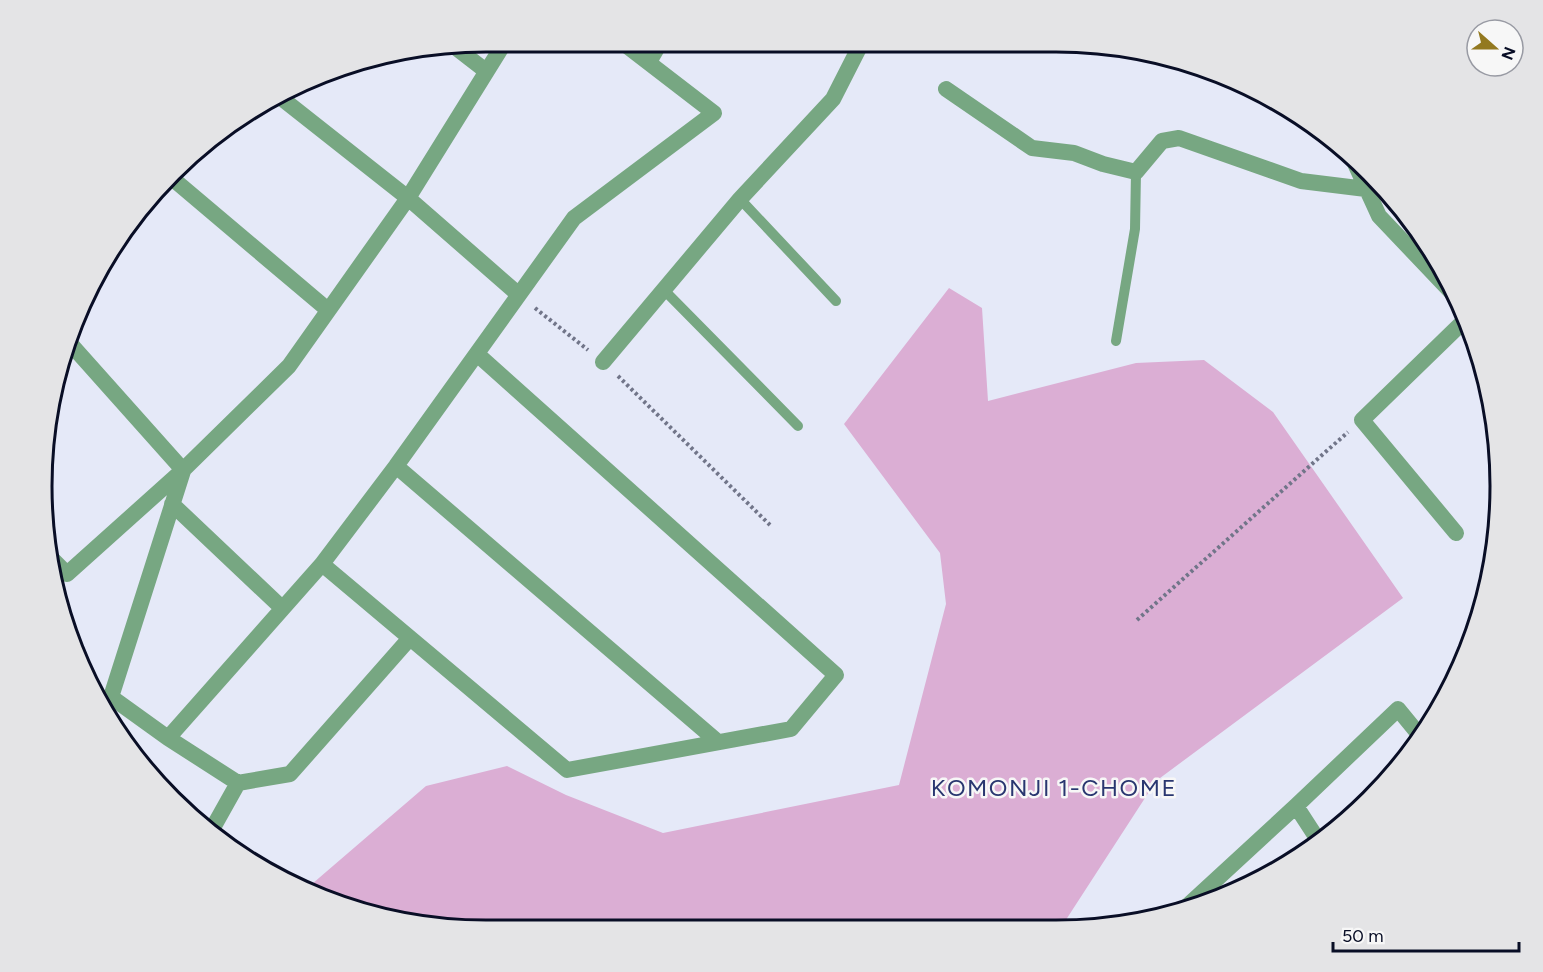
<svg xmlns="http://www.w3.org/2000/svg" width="1543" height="972" font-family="Figtree,sans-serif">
<rect width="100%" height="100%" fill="#e5e9f8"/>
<path fill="#dbaed4" d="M 949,288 L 982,308 L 988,401 L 1136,363 L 1204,360 L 1273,412 L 1403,598 L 1156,781 L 1060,929 L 428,926 L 316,896 L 305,890 L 426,786 L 507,766 L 566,795 L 663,833 L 899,785 L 946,604 L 940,553 L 844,424 Z"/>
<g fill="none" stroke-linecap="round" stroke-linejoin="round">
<path stroke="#717589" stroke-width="4" stroke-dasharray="3 3" stroke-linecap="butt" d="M 535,308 L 588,350
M 618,376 L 770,525
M 1137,620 L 1348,432"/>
<path stroke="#77a782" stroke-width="10" d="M 740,199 L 836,301
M 664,290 L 798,426
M 1116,341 L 1135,229 L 1136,172"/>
<path stroke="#77a782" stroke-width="16" d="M 455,47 L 486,71
M 649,62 L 660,43
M 946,89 L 1032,148 L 1074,153 L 1103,164 L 1136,172 L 1162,141 L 1179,138 L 1301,181 L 1366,189
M 280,97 L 408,198 L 518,294
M 1352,157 L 1379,216 L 1456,297
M 173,179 L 328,310
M 67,340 L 183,470
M 603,362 L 740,199 L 833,99 L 861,44
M 396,466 L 718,742
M 172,504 L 282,608
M 1456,533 L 1362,420 L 1466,319
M 53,560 L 67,574 L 183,470 L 289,366 L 408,198 L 505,42
M 322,564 L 567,770 L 791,729 L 836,675 L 477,354
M 111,697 L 168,738 L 238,783 L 210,833
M 105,708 L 111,697 L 183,471
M 168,738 L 322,564 L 396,466 L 574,218 L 714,113 L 623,43
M 238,783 L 290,774 L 410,638
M 1296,806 L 1320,843
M 1182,911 L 1296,806 L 1398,709 L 1421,737"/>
</g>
<g text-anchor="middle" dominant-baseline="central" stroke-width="5" stroke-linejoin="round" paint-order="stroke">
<g font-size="24" letter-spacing="1.5" fill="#293670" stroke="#f7f7f7">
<text x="1054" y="787">KOMONJI 1-CHOME</text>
</g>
</g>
<path d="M0 0H1543V972H0ZM486 52H1056A434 434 0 0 1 1490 486V486A434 434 0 0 1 1056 920H486A434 434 0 0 1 52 486V486A434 434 0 0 1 486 52Z" fill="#e4e4e6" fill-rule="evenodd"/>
<path fill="none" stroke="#090e26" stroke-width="3" d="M486 52H1056A434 434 0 0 1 1490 486V486A434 434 0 0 1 1056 920H486A434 434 0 0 1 52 486V486A434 434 0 0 1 486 52Z"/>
<g transform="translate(1495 48) rotate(111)"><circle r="28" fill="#f7f7f7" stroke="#989aa3" stroke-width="1.5"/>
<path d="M0-4.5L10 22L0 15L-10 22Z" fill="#937920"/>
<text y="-9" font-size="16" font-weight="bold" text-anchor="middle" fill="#090e26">N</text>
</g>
<path d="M1333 942v9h186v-9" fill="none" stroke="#090e26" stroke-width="3"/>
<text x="1342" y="942" font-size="18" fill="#090e26" stroke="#f7f7f7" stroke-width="4.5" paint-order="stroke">50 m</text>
</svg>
